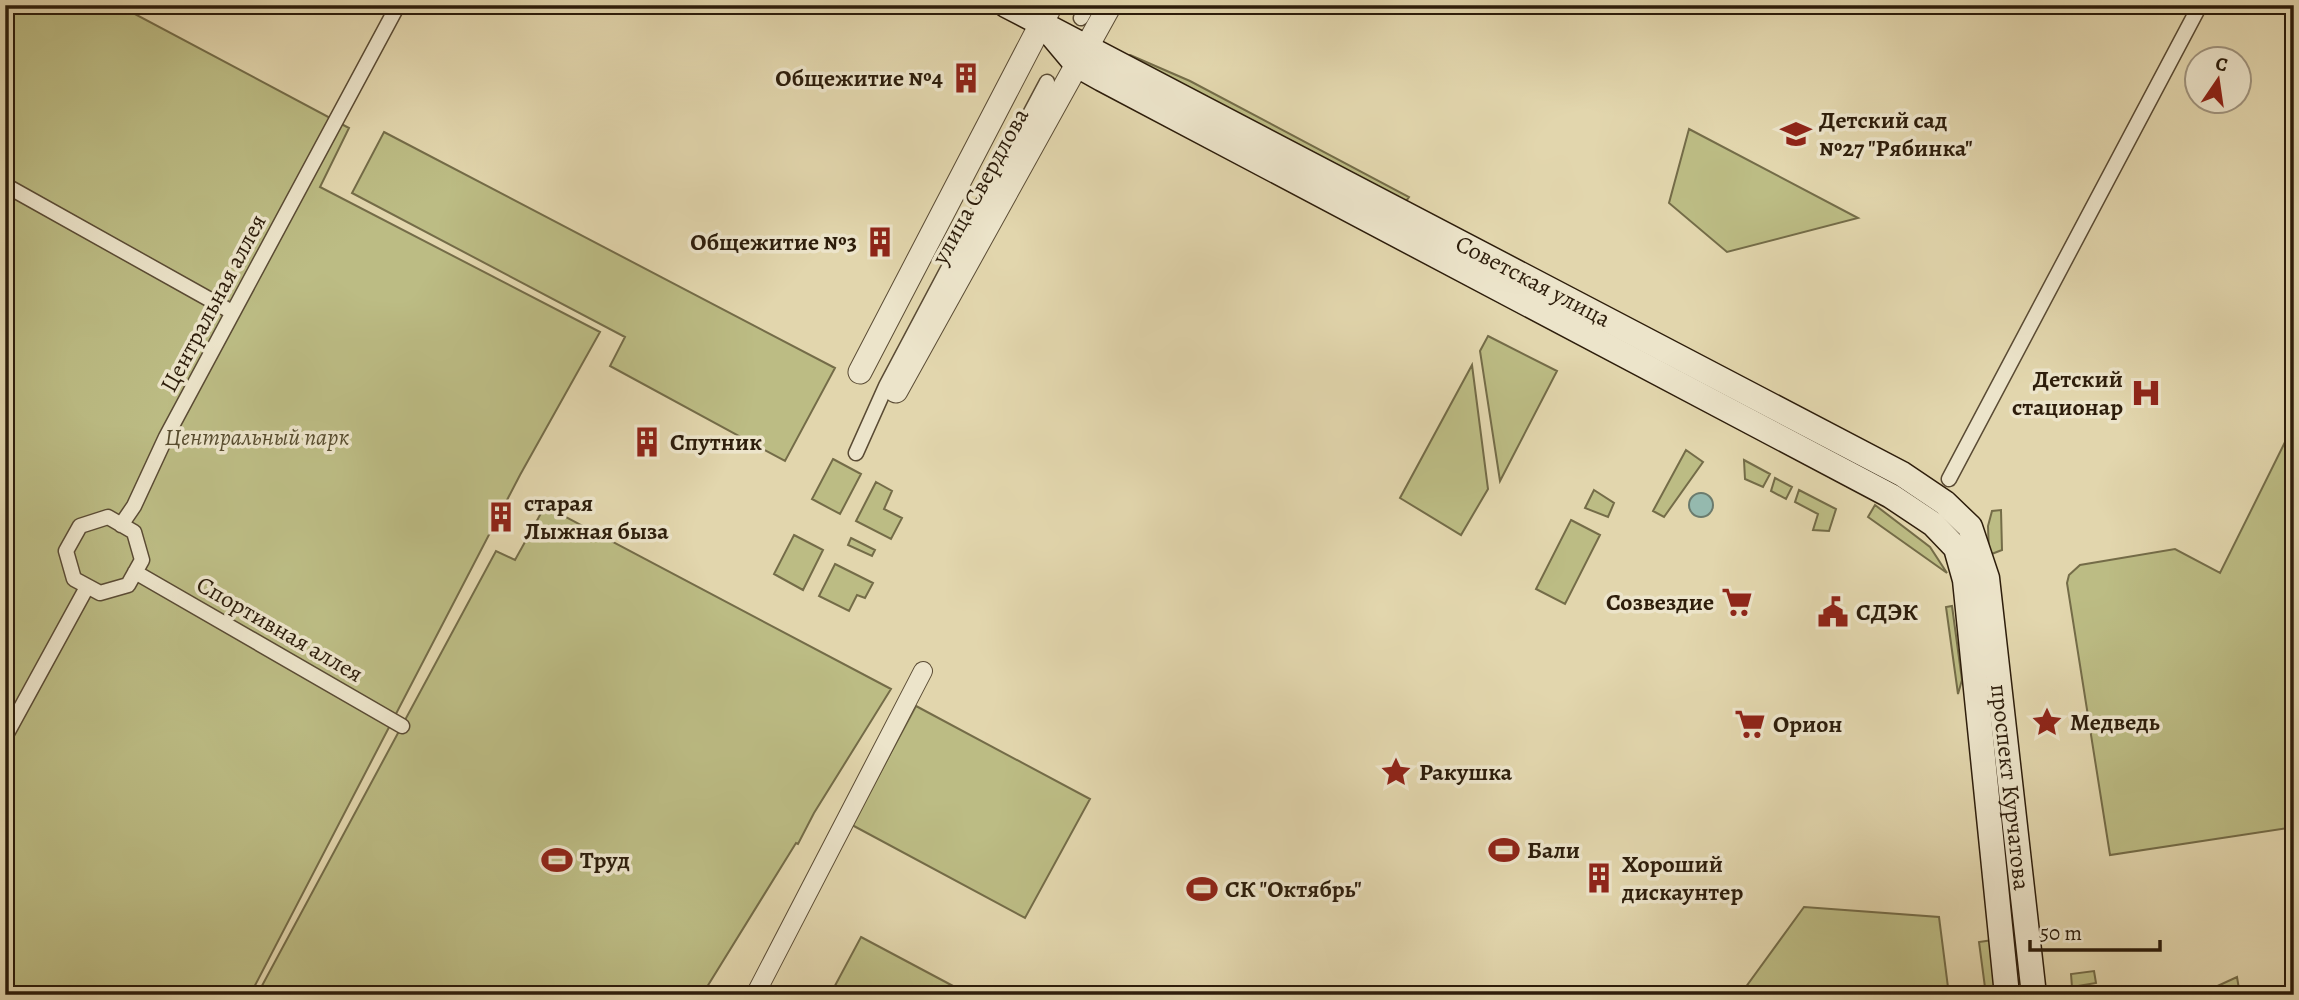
<svg xmlns="http://www.w3.org/2000/svg" width="2299" height="1000" font-family="Alegreya,serif">
<rect width="100%" height="100%" fill="#e2d6ad"/>
<filter id="stains"><feTurbulence type="fractalNoise" baseFrequency=".00286" numOctaves="4"/><feColorMatrix values="0 0 0 0 .2 0 0 0 0 .09 0 0 0 0 .02 0 0 0 .5 -.17"/></filter>
<radialGradient id="worn" r=".72"><stop offset=".6" stop-color="#630" stop-opacity="0"/><stop offset="1" stop-color="#630" stop-opacity=".3"/></radialGradient>
<path fill="#bcbc84" stroke="#746c48" stroke-width="2" d="M 5,5 L 118,5 L 349,128 L 320,187 L 600,332 L 520,475 L 250,995 L 5,995 Z
M 1130,55 L 1190,81 L 1409,197 L 1404,204 L 1124,57 Z
M 1689,129 L 1858,218 L 1727,252 L 1669,203 Z
M 384,132 L 835,368 L 785,461 L 610,366 L 625,337 L 352,193 Z
M 1488,336 L 1557,371 L 1500,481 L 1480,351 Z
M 1472,365 L 1488,489 L 1461,535 L 1400,498 Z
M 2294,424 L 2294,827 L 2110,855 L 2067,583 L 2069,575 L 2080,565 L 2175,549 L 2220,573 Z
M 1686,450 L 1703,462 L 1664,517 L 1653,511 Z
M 833,459 L 861,474 L 840,514 L 812,499 Z
M 1744,460 L 1770,474 L 1763,487 L 1745,479 Z
M 1775,478 L 1792,487 L 1786,499 L 1771,491 Z
M 876,482 L 892,491 L 884,509 L 902,518 L 891,539 L 856,521 Z
M 1594,490 L 1614,503 L 1608,517 L 1585,508 Z
M 1799,490 L 1836,509 L 1829,531 L 1813,530 L 1818,514 L 1795,502 Z
M 1875,505 L 1930,547 L 1947,573 L 1868,517 Z
M 545,506 L 891,689 L 814,813 L 798,844 L 796,843 L 702,995 L 257,995 L 496,551 L 515,560 Z
M 2001,510 L 2002,550 L 1989,555 L 1988,526 L 1992,511 Z
M 1571,520 L 1600,535 L 1565,604 L 1536,589 Z
M 794,535 L 823,550 L 803,590 L 774,574 Z
M 851,538 L 875,550 L 872,556 L 848,545 Z
M 835,564 L 873,583 L 865,598 L 857,595 L 849,611 L 819,596 Z
M 1952,606 L 1962,680 L 1958,694 L 1946,607 Z
M 916,706 L 1090,799 L 1025,918 L 852,825 Z
M 1804,907 L 1939,917 L 1949,995 L 1740,995 Z
M 861,937 L 970,995 L 830,995 Z
M 1993,940 L 2001,995 L 1986,995 L 1979,942 Z
M 2094,971 L 2096,983 L 2072,987 L 2071,974 Z
M 2237,977 L 2240,995 L 2198,995 Z"/>
<path fill="#95b9ae" stroke="#6b7b6d" stroke-width="2" d="M1689 505a12 12 0 1 1 24 0a12 12 0 1 1-24 0Z"/>
<g fill="none" stroke-linecap="round" stroke-linejoin="round">
<g stroke="#5a4b34" stroke-width="17">
<path id="pedestrian" d="M 1081,18 L 1088,5
M 5,185 L 232,312
M 856,453 L 886,386 L 1047,82
M 1949,479 L 2200,5
M 108,517 L 134,532 L 142,560 L 128,585 L 100,593 L 74,579 L 66,551 L 80,526 Z
M 121,525 L 134,506 L 166,437 L 398,5
M 135,572 L 402,726
M 5,737 L 87,587"/>
</g>
<g stroke="#5a4b34" stroke-width="20">
<path id="minor" d="M 755,995 L 923,671"/>
</g>
<g stroke="#5a4b34" stroke-width="25">
<path id="tertiary" d="M 860,372 L 1051,5
M 896,391 L 1110,5"/>
</g>
<g stroke="#2d1d0b" stroke-width="27">
<g id="secondary">
<path id="s1" d="M 1006,5 L 1902,474 L 1945,503 L 1970,527 L 1987,578 L 2034,995"/>
<path d="M 1051,34 L 1077,65 L 1102,79 L 1891,496 L 1933,524 L 1956,548 L 1965,580 L 2007,995"/>
</g>
</g>
<use href="#pedestrian" stroke="#ece4ca" stroke-width="14"/>
<use href="#minor" stroke="#ece4ca" stroke-width="18"/>
<use href="#tertiary" stroke="#ece4ca" stroke-width="23"/>
<use href="#secondary" stroke="#ece4ca" stroke-width="24"/>
</g>
<defs>
<g id="building-bare" transform="scale(2.415)"><path d="M-4-6H4V6H1V3H-1V6H-4ZM-2.5-4.3h1.7v1.8h-1.7ZM.8-4.3h1.7v1.8H.8ZM-2.5-1h1.7V.8h-1.7ZM.8-1h1.7V.8H.8Z" fill="#8f2418" stroke="#ece4ca" stroke-width="2.5" paint-order="stroke"/></g>
<g id="school-bare" transform="scale(2.415)"><path d="M0-5L7-2L0 1L-7-2ZM-4 1L0 2.5L4 1V4Q0 6-4 4Z" fill="#8f2418" stroke="#ece4ca" stroke-width="2.5" paint-order="stroke"/></g>
<g id="hospital-bare" transform="scale(2.415)"><path d="M-5-5h3v3.5h4V-5h3V5h-3V1.5h-4V5h-3Z" fill="#8f2418" stroke="#ece4ca" stroke-width="2.5" paint-order="stroke"/></g>
<g id="supermarket-bare" transform="scale(2.415)"><path d="M-6-5.5h2.5l.6 2H6L4.5 2H-2.5L-4.4-4H-6ZM-1.5 3.2a1.3 1.3 0 1 0 .1 0ZM3 3.2a1.3 1.3 0 1 0 .1 0Z" fill="#8f2418" stroke="#ece4ca" stroke-width="2.5" paint-order="stroke"/></g>
<g id="civic-bare" transform="scale(2.415)"><path d="M-.6-6.5H3V-4.5H.6V-3L4-1V1h2V6H-6V1h2V-1L-.6-3ZM-1.2 2.5V6h2.4V2.5Z" fill="#8f2418" stroke="#ece4ca" stroke-width="2.5" paint-order="stroke"/></g>
<g id="sight-bare" transform="scale(2.415)"><path d="M0-6L1.8-2.2L6-1.7L2.9 1.2L3.7 5.4L0 3.3L-3.7 5.4L-2.9 1.2L-6-1.7L-1.8-2.2Z" fill="#8f2418" stroke="#ece4ca" stroke-width="2.5" paint-order="stroke"/></g>
<g id="stadium-bare" transform="scale(2.415)"><path d="M0-5a6.5 5 0 1 0 0 10a6.5 5 0 1 0 0-10ZM-3.5-1.8h7v3.6h-7Z" fill="#8f2418" stroke="#ece4ca" stroke-width="2.5" paint-order="stroke"/></g>
</defs>
<g fill-rule="evenodd">
<use href="#building-bare" x="966" y="78"/>
<use href="#school-bare" x="1796" y="134"/>
<use href="#building-bare" x="880" y="242"/>
<use href="#hospital-bare" x="2146" y="393"/>
<use href="#building-bare" x="647" y="442"/>
<use href="#building-bare" x="501" y="517"/>
<use href="#supermarket-bare" x="1737" y="602"/>
<use href="#civic-bare" x="1833" y="612"/>
<use href="#sight-bare" x="2047" y="722"/>
<use href="#supermarket-bare" x="1750" y="724"/>
<use href="#sight-bare" x="1396" y="772"/>
<use href="#stadium-bare" x="1504" y="850"/>
<use href="#stadium-bare" x="557" y="860"/>
<use href="#building-bare" x="1599" y="878"/>
<use href="#stadium-bare" x="1202" y="889"/>
</g>
<g text-anchor="middle" dominant-baseline="central" stroke-width="7" stroke-linejoin="round" paint-order="stroke">
<g font-size="24" font-weight="bold" fill="#2d1d0b" stroke="#ece4ca" text-anchor="start">
<text x="943" y="78" text-anchor="end">Общежитие №4</text>
<text x="1819" y="120">Детский сад<tspan x="1819" dy="28">№27 "Рябинка"</tspan></text>
<text x="857" y="242" text-anchor="end">Общежитие №3</text>
<text x="2123" y="379" text-anchor="end">Детский<tspan x="2123" dy="28">стационар</tspan></text>
<text x="670" y="442">Спутник</text>
<text x="524" y="503">старая<tspan x="524" dy="28">Лыжная быза</tspan></text>
<text x="1714" y="602" text-anchor="end">Созвездие</text>
<text x="1856" y="612">СДЭК</text>
<text x="2070" y="722">Медведь</text>
<text x="1773" y="724">Орион</text>
<text x="1419" y="772">Ракушка</text>
<text x="1527" y="850">Бали</text>
<text x="580" y="860">Труд</text>
<text x="1622" y="864">Хороший<tspan x="1622" dy="28">дискаунтер</tspan></text>
<text x="1225" y="889">СК "Октябрь"</text>
</g>
<g font-size="24" fill="#2d1d0b" stroke="#ece4ca">
<text transform="translate(980 186) rotate(-61)">улица Свердлова</text>
<text stroke="none"><textPath href="#s1" startOffset="595">Советская улица</textPath></text>
<text transform="translate(213 303) rotate(-62)">Центральная аллея</text>
<text transform="translate(280 629) rotate(30)">Спортивная аллея</text>
<text stroke="none"><textPath href="#s1" startOffset="1362">проспект Курчатова</textPath></text>
</g>
<g font-size="24" font-style="italic" fill="#584d2f" stroke="#ece4ca">
<text x="257" y="437">Центральный парк</text>
</g>
</g>
<rect width="2299" height="1000" fill="none" stroke="#e2d6ad" stroke-width="28"/>
<rect x="7" y="7" width="2285" height="986" fill="none" stroke="#2d1d0b" stroke-width="3.5"/>
<rect x="14" y="14" width="2271" height="972" fill="none" stroke="#2d1d0b" stroke-width="2"/>
<g transform="translate(2218 80) rotate(13)"><circle r="33" fill="#ece4ca" stroke="#a0947e" stroke-width="2"/>
<path d="M0-5L12 26L0 18L-12 26Z" fill="#8f2418"/>
<text y="-10" font-size="19" font-weight="bold" text-anchor="middle" fill="#2d1d0b">С</text>
</g>
<path d="M2030 940v10h130v-10" fill="none" stroke="#2d1d0b" stroke-width="3.5"/>
<text x="2040" y="940" font-size="21" fill="#2d1d0b" stroke="#ece4ca" stroke-width="5" paint-order="stroke">50 m</text>
<rect width="100%" height="100%" filter="url(#stains)"/>
<rect width="100%" height="100%" fill="url(#worn)"/>
</svg>
